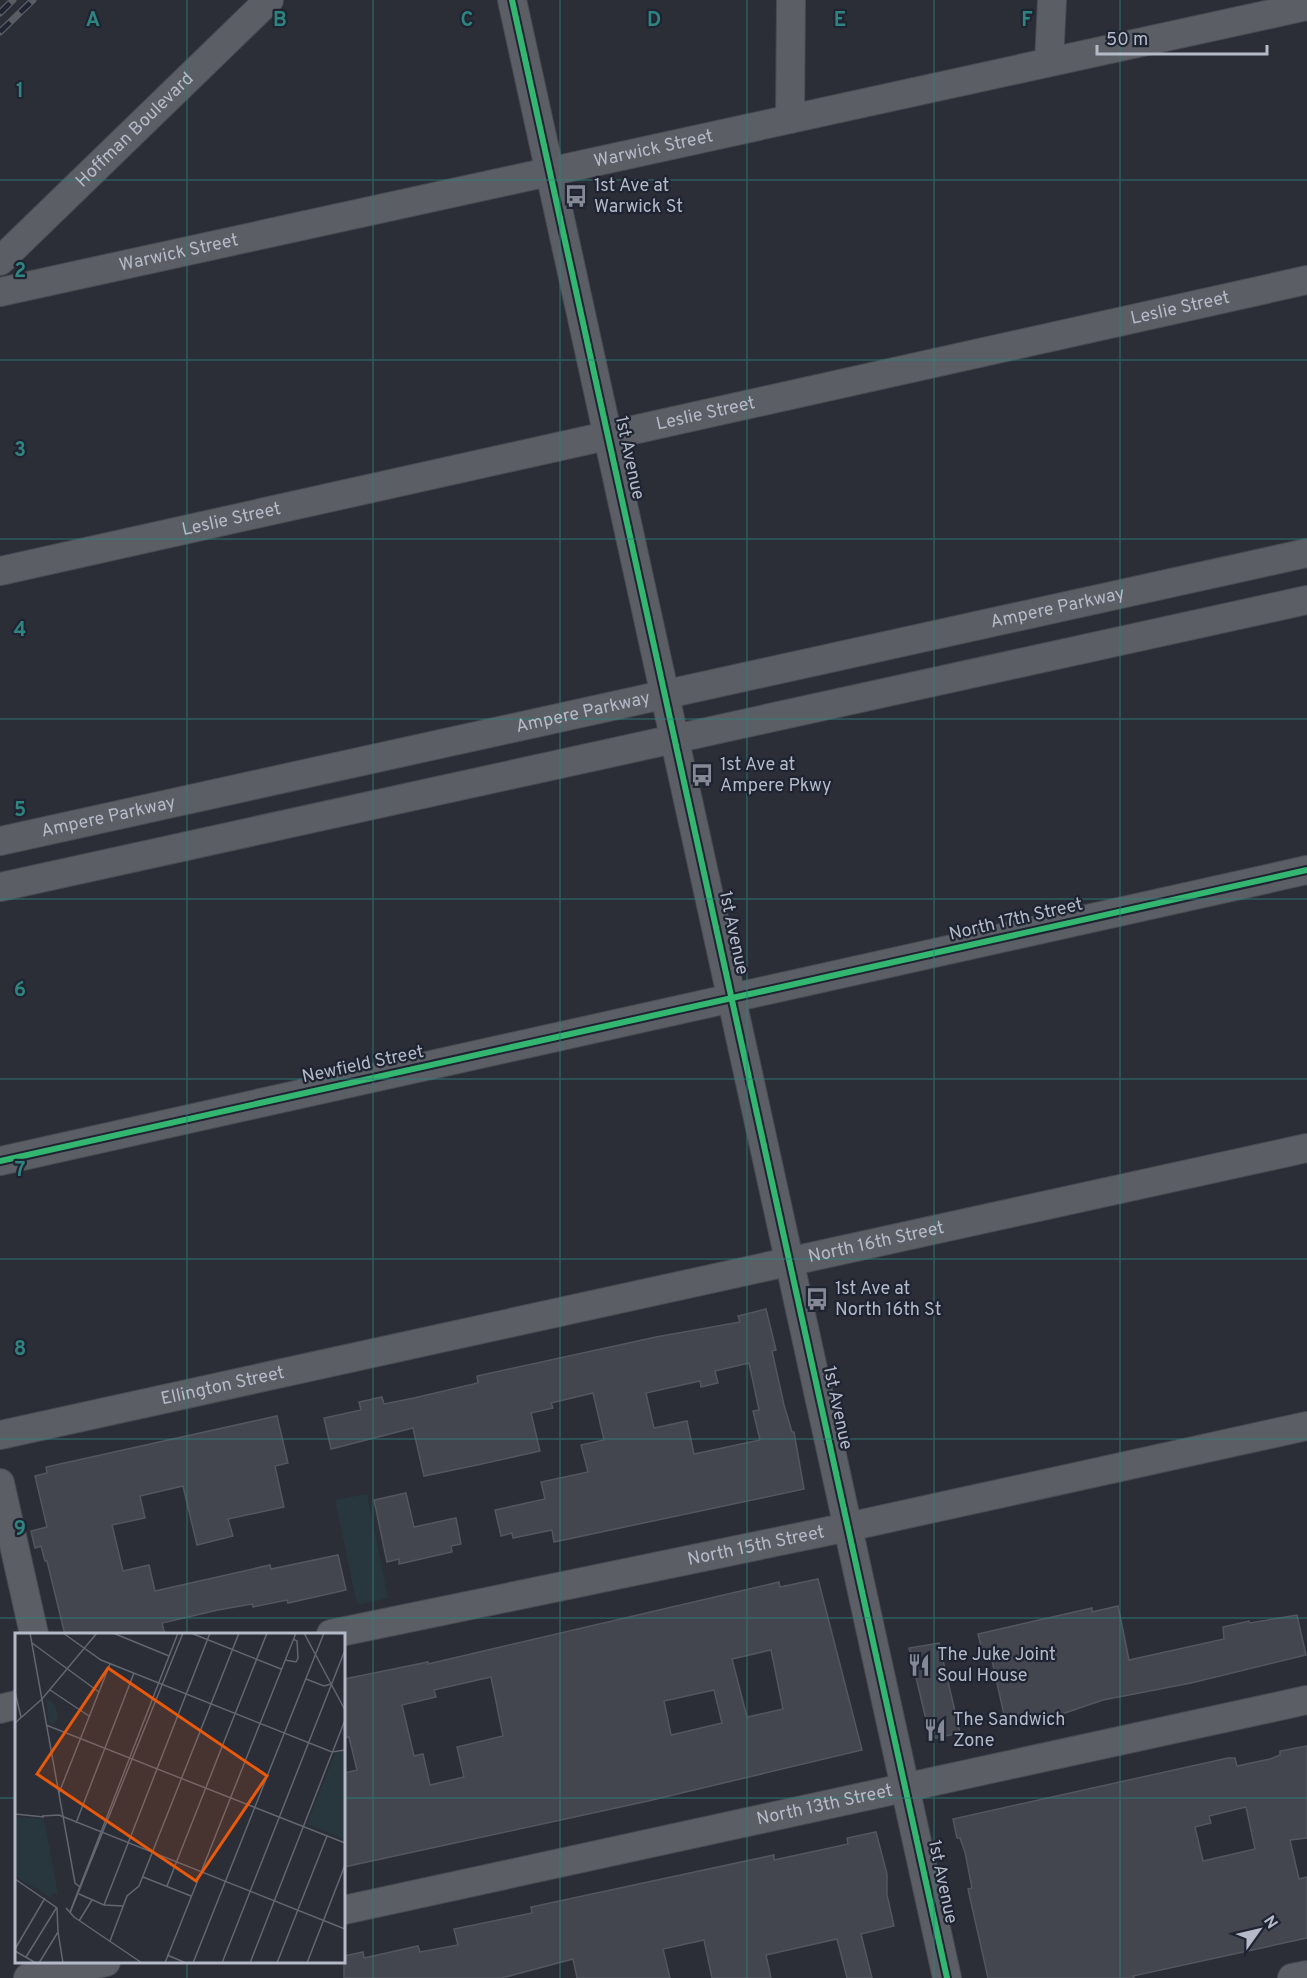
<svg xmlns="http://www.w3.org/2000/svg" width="1307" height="1978" font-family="Overpass,sans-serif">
<rect width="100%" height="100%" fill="#2b2e37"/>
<path fill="#28373d" d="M 367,1494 L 388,1598 L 357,1605 L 335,1500 Z"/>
<path fill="#43464e" stroke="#53565f" stroke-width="1.5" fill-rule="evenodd" d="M 766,1309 L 776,1350 L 772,1351 L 784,1405 L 792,1432 L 794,1432 L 804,1489 L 554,1542 L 552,1530 L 513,1538 L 512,1533 L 501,1536 L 495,1510 L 545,1499 L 541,1482 L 588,1472 L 581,1445 L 604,1440 L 593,1393 L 551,1403 L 553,1408 L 531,1413 L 540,1451 L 477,1465 L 424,1476 L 413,1428 L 331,1449 L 324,1418 L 361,1410 L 359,1402 L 382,1397 L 384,1404 L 414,1398 L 478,1383 L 477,1376 L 656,1337 L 740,1322 L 738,1316 ZM 749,1363 L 759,1410 L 753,1411 L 760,1440 L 694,1454 L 687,1421 L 654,1428 L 646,1393 L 700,1381 L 701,1387 L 718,1383 L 715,1371 Z
M 277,1416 L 288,1463 L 275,1466 L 284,1507 L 228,1519 L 233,1536 L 197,1545 L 183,1486 L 140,1496 L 145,1518 L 112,1525 L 123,1571 L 149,1565 L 155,1591 L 270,1565 L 271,1569 L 338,1555 L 346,1590 L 288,1603 L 287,1600 L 253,1607 L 252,1604 L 218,1610 L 162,1623 L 165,1635 L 65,1635 L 47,1561 L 45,1561 L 41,1546 L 35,1548 L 31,1531 L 47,1527 L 35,1476 L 47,1473 L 46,1467 Z
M 406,1493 L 414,1527 L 456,1518 L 461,1544 L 451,1546 L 452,1552 L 399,1564 L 399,1559 L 387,1562 L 374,1500 Z
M 818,1579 L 862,1750 L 648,1801 L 344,1867 L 344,1773 L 357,1770 L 349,1737 L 344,1738 L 344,1679 L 428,1662 L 428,1664 L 779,1582 L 780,1587 ZM 771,1650 L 783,1709 L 747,1717 L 732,1659 ZM 491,1677 L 503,1736 L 457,1747 L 464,1777 L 430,1785 L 423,1754 L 414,1756 L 402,1705 L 436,1697 L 434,1690 ZM 714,1690 L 722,1723 L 671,1735 L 664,1701 Z
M 1118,1606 L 1129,1660 L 1224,1639 L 1223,1627 L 1249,1621 L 1250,1623 L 1297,1615 L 1306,1655 L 1191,1683 L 1103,1700 L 1065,1713 L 1006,1724 L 990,1651 L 983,1653 L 978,1634 L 1092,1608 L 1092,1612 Z
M 939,1643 L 960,1733 L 936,1738 L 929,1732 L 909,1648 Z
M 1307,1746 L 1307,1838 L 1290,1840 L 1299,1879 L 1307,1877 L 1307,1938 L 1133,1976 L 1134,1978 L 988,1978 L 968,1889 L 972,1888 L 965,1852 L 960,1838 L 957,1838 L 953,1819 L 1228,1758 L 1235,1758 L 1237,1766 L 1270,1759 L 1280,1755 L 1280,1751 ZM 1246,1807 L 1255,1849 L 1203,1861 L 1195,1827 L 1211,1823 L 1209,1816 Z
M 876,1832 L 887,1874 L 887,1895 L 894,1926 L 861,1934 L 872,1978 L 847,1978 L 837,1939 L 766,1955 L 771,1978 L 712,1978 L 704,1940 L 663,1949 L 670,1978 L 577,1978 L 573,1959 L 502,1978 L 344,1978 L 344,1956 L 363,1952 L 364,1958 L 418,1946 L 420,1952 L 458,1945 L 454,1929 L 532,1913 L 531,1907 L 774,1855 L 774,1860 L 848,1844 L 847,1838 Z"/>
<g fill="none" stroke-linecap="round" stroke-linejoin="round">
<g stroke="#474a51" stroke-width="30">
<g id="minor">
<path d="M 512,0 L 947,1978"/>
<path d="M 1049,62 L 1052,0"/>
<path d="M 790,119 L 791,0"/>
<path id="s1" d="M 0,261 L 269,0"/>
<path id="s2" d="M 0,292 L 1307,6"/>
<path id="s3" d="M 0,571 L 1307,280"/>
<path id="s4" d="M 0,841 L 1307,553"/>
<path d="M 0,887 L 1307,600"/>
<path d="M 0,1161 L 1307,870"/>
<path id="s5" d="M 0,1435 L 1307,1148"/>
<path d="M 0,1483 L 34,1634"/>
<path id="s6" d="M 331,1634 L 848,1527 L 1307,1426"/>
<path d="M 0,1709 L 16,1705"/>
<path id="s7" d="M 344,1910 L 1307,1700"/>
<path d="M 28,1978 L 106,1962"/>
<path d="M 1292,1978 L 1307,1975"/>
</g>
</g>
<use href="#minor" stroke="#5b5e65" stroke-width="28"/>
<g stroke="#595c63" stroke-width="7">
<path id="rail" d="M 0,13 L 13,0
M 0,32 L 33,0"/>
</g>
<use href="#rail" stroke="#1e2432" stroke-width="4.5" stroke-dasharray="14" stroke-linecap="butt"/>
<g stroke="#1e2432" stroke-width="10">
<path id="cycleway" d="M 512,0 L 947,1978
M 0,1161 L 1307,870"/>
</g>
<use href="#cycleway" stroke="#33b770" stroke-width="6"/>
</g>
<path fill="none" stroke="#308480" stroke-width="1.5" stroke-opacity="0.55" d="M 187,0 L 187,1634M 373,0 L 373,1978M 560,0 L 560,1978M 747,0 L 747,1978M 934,0 L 934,1978M 1120,0 L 1120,1978M 0,180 L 1307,180M 0,360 L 1307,360M 0,539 L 1307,539M 0,719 L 1307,719M 0,899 L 1307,899M 0,1079 L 1307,1079M 0,1259 L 1307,1259M 0,1439 L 1307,1439M 0,1618 L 1307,1618M 0,1798 L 16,1798M 344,1798 L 1307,1798M 187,1962 L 187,1978"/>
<defs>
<g id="bus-bare" transform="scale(1.8)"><path d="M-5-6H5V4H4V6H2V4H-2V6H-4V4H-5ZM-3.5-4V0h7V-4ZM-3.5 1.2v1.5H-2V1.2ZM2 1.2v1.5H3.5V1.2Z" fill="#858995" stroke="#1e2432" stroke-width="2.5" paint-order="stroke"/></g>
<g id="restaurant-bare" transform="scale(1.8)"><path d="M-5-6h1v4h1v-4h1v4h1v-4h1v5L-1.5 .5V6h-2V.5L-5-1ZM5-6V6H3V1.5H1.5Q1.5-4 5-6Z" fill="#858995" stroke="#1e2432" stroke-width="2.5" paint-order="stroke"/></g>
</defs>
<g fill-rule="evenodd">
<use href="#bus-bare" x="576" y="196"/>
<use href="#bus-bare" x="702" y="775"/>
<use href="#bus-bare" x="817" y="1299"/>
<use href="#restaurant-bare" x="919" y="1665"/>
<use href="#restaurant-bare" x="935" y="1730"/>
</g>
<g text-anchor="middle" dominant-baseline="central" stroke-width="4.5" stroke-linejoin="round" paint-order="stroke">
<g font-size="18" fill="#b5bac8" stroke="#1e2432">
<text stroke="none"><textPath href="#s1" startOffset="188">Hoffman Boulevard</textPath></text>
<text stroke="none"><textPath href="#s2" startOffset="669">Warwick Street</textPath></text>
<text stroke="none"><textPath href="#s2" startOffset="183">Warwick Street</textPath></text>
<text stroke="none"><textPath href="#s3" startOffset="1209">Leslie Street</textPath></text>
<text stroke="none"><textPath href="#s3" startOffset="723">Leslie Street</textPath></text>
<text transform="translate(629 458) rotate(78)">1st Avenue</text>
<text stroke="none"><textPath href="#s3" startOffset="237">Leslie Street</textPath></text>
<text stroke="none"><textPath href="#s4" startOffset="1083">Ampere Parkway</textPath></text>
<text stroke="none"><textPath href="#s4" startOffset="597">Ampere Parkway</textPath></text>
<text stroke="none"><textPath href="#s4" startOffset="111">Ampere Parkway</textPath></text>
<text transform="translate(1016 920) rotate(-13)">North 17th Street</text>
<text transform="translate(733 933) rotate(78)">1st Avenue</text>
<text transform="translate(363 1065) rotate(-12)">Newfield Street</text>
<text stroke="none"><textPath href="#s5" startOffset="897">North 16th Street</textPath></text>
<text stroke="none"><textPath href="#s5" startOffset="228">Ellington Street</textPath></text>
<text transform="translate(837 1408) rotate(78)">1st Avenue</text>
<text stroke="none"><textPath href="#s6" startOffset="434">North 15th Street</textPath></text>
<text stroke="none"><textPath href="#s7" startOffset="492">North 13th Street</textPath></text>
<text transform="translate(942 1882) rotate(78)">1st Avenue</text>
</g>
<g font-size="18" fill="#b5bac8" stroke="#1e2432" text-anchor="start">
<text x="594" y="186">1st Ave at<tspan x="594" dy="21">Warwick St</tspan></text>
<text x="720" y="765">1st Ave at<tspan x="720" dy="21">Ampere Pkwy</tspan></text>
<text x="835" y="1289">1st Ave at<tspan x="835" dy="21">North 16th St</tspan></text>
<text x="937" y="1655">The Juke Joint<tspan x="937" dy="21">Soul House</tspan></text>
<text x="953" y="1720">The Sandwich<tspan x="953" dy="21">Zone</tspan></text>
</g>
</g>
<g transform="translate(15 1633)">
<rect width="330" height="330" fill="#2b2e37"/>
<path d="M 31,65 L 40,72 L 43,84 L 39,92 L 34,90 ZM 330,118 L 330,206 L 292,191 L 320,120 ZM 0,184 L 29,186 L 43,262 L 38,260 L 36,265 L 0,243 Z" fill="#28373d"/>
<path fill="none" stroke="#626671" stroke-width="1.5" d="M 15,0 L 60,250 L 65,254M 48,0 L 86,27 L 317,119 L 330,117M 98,0 L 154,23M 176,0 L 266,36M 289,0 L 330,77M 17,10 L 84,59M 270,27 L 281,29 L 283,25 L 282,8 L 278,6M 291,46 L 309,53 L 316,51M 35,57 L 74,83M 0,59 L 6,84M 0,90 L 27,66 L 82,0M 31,92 L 330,210M 44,160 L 95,31M 0,181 L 29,184M 27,183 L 44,182 L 330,296M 61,190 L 119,40M 128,244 L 176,263M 0,246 L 42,275 L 43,299 L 24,330M 152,253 L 252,0M 64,261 L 89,272 L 108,273M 89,272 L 195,0M 51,275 L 59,284 L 127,330M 55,279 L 163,0M 55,280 L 168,0M 64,288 L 77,267M 43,299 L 48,330M 95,308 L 112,263 L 124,253 L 224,0M 0,316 L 30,265M 0,318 L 21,330M 152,322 L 171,330M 11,324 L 42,274M 150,330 L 281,0M 178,330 L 309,0M 207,330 L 330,17M 235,330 L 330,87M 262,330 L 312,203M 292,330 L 330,232"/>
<path fill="#e8590c" fill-opacity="0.15" stroke="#e8590c" stroke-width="3" d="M 93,35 L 252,143 L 181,248 L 22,141 Z"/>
<rect width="330" height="330" fill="none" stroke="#b5bac8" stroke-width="3"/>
</g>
<g font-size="20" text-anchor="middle" font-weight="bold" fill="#308480" stroke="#1e2432" stroke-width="4.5" stroke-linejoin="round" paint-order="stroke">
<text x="93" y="26">A</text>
<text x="280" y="26">B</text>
<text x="467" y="26">C</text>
<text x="654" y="26">D</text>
<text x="840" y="26">E</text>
<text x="1027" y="26">F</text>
<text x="20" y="97">1</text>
<text x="20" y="277">2</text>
<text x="20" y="456">3</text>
<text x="20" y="636">4</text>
<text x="20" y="816">5</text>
<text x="20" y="996">6</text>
<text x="20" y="1176">7</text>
<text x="20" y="1355">8</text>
<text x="20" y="1535">9</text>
</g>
<g transform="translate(1259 1930) rotate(56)" stroke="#1e2432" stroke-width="4.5" paint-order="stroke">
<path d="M0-4.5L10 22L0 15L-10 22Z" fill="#b5bac8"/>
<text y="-9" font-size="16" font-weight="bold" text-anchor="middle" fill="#b5bac8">N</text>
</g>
<path d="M1097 45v9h170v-9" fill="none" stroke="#b5bac8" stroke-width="3"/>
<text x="1106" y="45" font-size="18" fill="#b5bac8" stroke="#1e2432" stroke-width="4.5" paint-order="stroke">50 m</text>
</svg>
